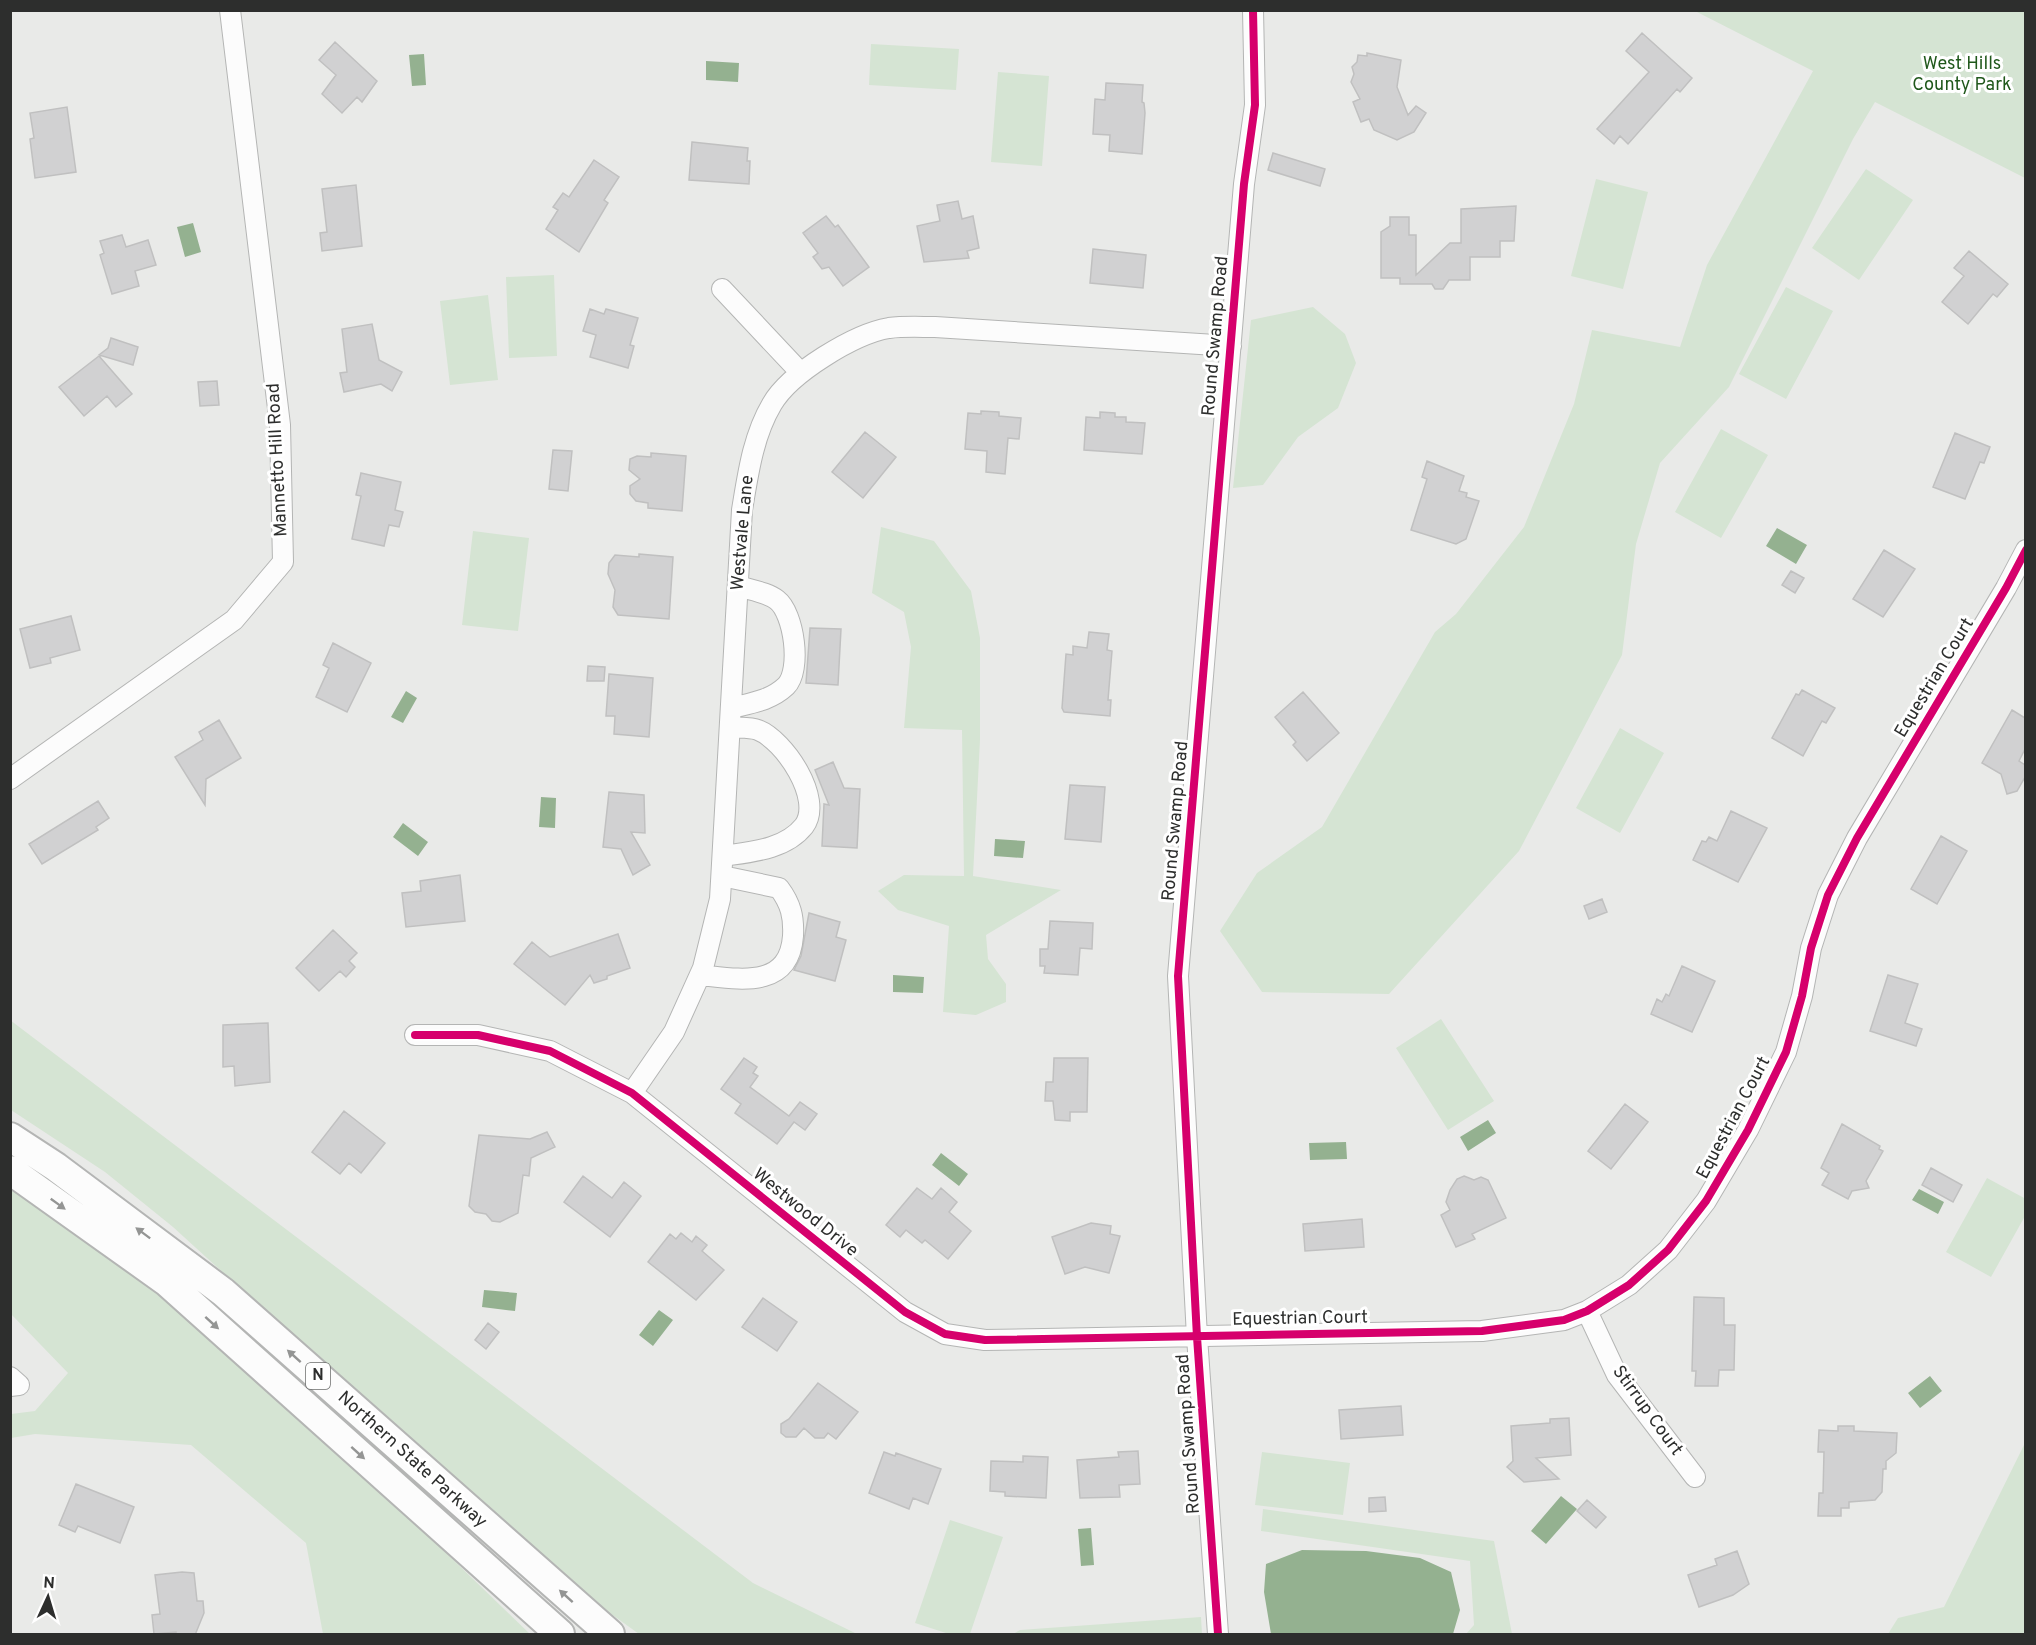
<svg xmlns="http://www.w3.org/2000/svg" width="2036" height="1645" font-family="Overpass,sans-serif">
<rect width="100%" height="100%" fill="#e9eae8"/>
<path fill="#d5e4d3" d="M 1695,11 L 2025,11 L 2025,178 L 1875,102 L 1853,139 L 1729,387 L 1660,463 L 1636,544 L 1622,655 L 1519,851 L 1389,994 L 1262,992 L 1220,931 L 1257,873 L 1322,827 L 1435,632 L 1456,614 L 1524,527 L 1574,404 L 1592,330 L 1680,347 L 1707,265 L 1813,71 Z
M 871,44 L 959,49 L 956,90 L 869,85 Z
M 998,72 L 1049,76 L 1042,166 L 991,162 Z
M 1866,169 L 1913,200 L 1859,280 L 1812,248 Z
M 1596,179 L 1648,192 L 1623,289 L 1571,276 Z
M 554,275 L 557,356 L 509,358 L 506,277 Z
M 1786,287 L 1833,311 L 1786,399 L 1739,374 Z
M 488,295 L 498,380 L 450,385 L 440,301 Z
M 1313,307 L 1345,334 L 1356,363 L 1338,408 L 1298,437 L 1263,485 L 1233,488 L 1251,320 Z
M 1721,429 L 1768,455 L 1721,538 L 1675,512 Z
M 881,527 L 934,541 L 971,591 L 980,638 L 980,740 L 973,876 L 1061,890 L 986,935 L 988,959 L 1006,984 L 1006,1002 L 976,1015 L 943,1012 L 949,926 L 898,910 L 878,891 L 904,875 L 964,876 L 962,730 L 904,728 L 911,647 L 904,612 L 872,593 Z
M 473,531 L 529,538 L 518,631 L 462,625 Z
M 1620,728 L 1664,753 L 1620,833 L 1576,808 Z
M 1441,1019 L 1494,1101 L 1448,1130 L 1396,1048 Z
M 10,1020 L 753,1583 L 857,1634 L 639,1634 L 546,1567 L 173,1227 L 105,1172 L 11,1110 Z
M 1987,1178 L 2026,1199 L 2025,1216 L 1991,1277 L 1946,1252 Z
M 10,1185 L 172,1302 L 443,1550 L 530,1634 L 323,1634 L 306,1543 L 191,1445 L 35,1434 L 11,1438 L 11,1414 L 35,1411 L 68,1373 L 11,1314 Z
M 2025,1443 L 2025,1634 L 1888,1634 L 1898,1618 L 1944,1607 Z
M 1262,1452 L 1350,1463 L 1343,1515 L 1255,1505 Z
M 1263,1509 L 1494,1541 L 1512,1634 L 1466,1634 L 1474,1625 L 1470,1561 L 1261,1531 Z
M 950,1520 L 1003,1537 L 970,1634 L 949,1634 L 915,1623 Z
M 1201,1617 L 1202,1634 L 1013,1634 L 1020,1630 Z"/>
<path fill="#94b190" d="M 424,54 L 426,85 L 412,86 L 409,55 Z
M 706,61 L 739,63 L 738,82 L 706,80 Z
M 193,223 L 201,252 L 185,257 L 177,227 Z
M 1777,528 L 1807,545 L 1796,564 L 1766,546 Z
M 406,691 L 417,698 L 403,723 L 391,717 Z
M 541,797 L 556,798 L 555,828 L 539,827 Z
M 403,823 L 428,842 L 418,856 L 393,837 Z
M 995,839 L 1025,841 L 1023,858 L 994,856 Z
M 893,975 L 924,977 L 923,993 L 893,992 Z
M 1488,1120 L 1496,1133 L 1468,1151 L 1460,1137 Z
M 1346,1142 L 1347,1159 L 1310,1160 L 1309,1143 Z
M 941,1153 L 968,1174 L 959,1186 L 932,1165 Z
M 1919,1189 L 1944,1202 L 1938,1214 L 1912,1200 Z
M 484,1290 L 517,1293 L 515,1311 L 482,1307 Z
M 659,1310 L 673,1320 L 653,1346 L 639,1335 Z
M 1930,1376 L 1942,1391 L 1920,1408 L 1908,1393 Z
M 1561,1496 L 1577,1509 L 1546,1544 L 1531,1531 Z
M 1091,1528 L 1094,1565 L 1081,1566 L 1078,1529 Z
M 1302,1550 L 1366,1551 L 1420,1558 L 1451,1572 L 1460,1610 L 1453,1634 L 1271,1634 L 1264,1592 L 1266,1564 Z"/>
<path fill="#d1d1d2" stroke="#c0c0c0" stroke-width="1.5" d="M 1642,33 L 1692,78 L 1680,92 L 1677,89 L 1628,144 L 1620,136 L 1614,144 L 1597,129 L 1649,72 L 1626,51 Z
M 335,42 L 377,81 L 362,102 L 357,97 L 342,113 L 322,94 L 336,75 L 319,60 Z
M 1367,53 L 1401,60 L 1397,87 L 1408,115 L 1416,106 L 1426,113 L 1414,132 L 1397,140 L 1374,130 L 1369,119 L 1361,122 L 1353,102 L 1360,99 L 1351,82 L 1354,74 L 1352,67 L 1357,62 L 1358,55 L 1367,56 Z
M 1106,83 L 1143,85 L 1142,102 L 1144,103 L 1145,113 L 1142,154 L 1109,151 L 1110,135 L 1093,134 L 1095,99 L 1105,100 Z
M 67,107 L 76,172 L 35,178 L 30,139 L 34,138 L 30,113 Z
M 692,142 L 748,148 L 747,161 L 750,161 L 749,184 L 689,180 Z
M 1273,153 L 1325,169 L 1320,186 L 1268,170 Z
M 594,160 L 619,177 L 604,200 L 608,203 L 579,252 L 546,229 L 558,210 L 553,207 L 563,193 L 569,197 Z
M 356,185 L 362,246 L 322,251 L 320,233 L 327,232 L 322,189 Z
M 958,201 L 962,219 L 973,216 L 979,248 L 967,251 L 969,258 L 924,262 L 917,226 L 940,221 L 937,205 Z
M 1516,206 L 1514,241 L 1500,241 L 1500,257 L 1470,257 L 1470,280 L 1449,280 L 1443,289 L 1435,289 L 1432,284 L 1400,284 L 1400,278 L 1381,278 L 1381,232 L 1390,226 L 1390,217 L 1409,217 L 1409,235 L 1416,235 L 1416,275 L 1450,243 L 1461,243 L 1461,209 Z
M 826,216 L 835,227 L 838,225 L 869,267 L 843,286 L 829,267 L 822,269 L 813,257 L 818,253 L 803,233 Z
M 122,235 L 126,247 L 148,240 L 156,265 L 135,271 L 139,286 L 112,294 L 100,255 L 104,253 L 100,241 Z
M 1093,249 L 1146,255 L 1143,288 L 1090,283 Z
M 1969,251 L 2008,284 L 1997,297 L 1993,294 L 1968,324 L 1942,302 L 1964,276 L 1954,268 Z
M 590,309 L 604,314 L 606,309 L 638,318 L 630,345 L 634,346 L 628,368 L 590,357 L 596,335 L 583,331 Z
M 372,324 L 379,360 L 402,372 L 392,391 L 381,384 L 344,392 L 340,373 L 347,372 L 342,329 Z
M 111,338 L 138,347 L 133,365 L 99,355 L 108,348 Z
M 99,356 L 132,394 L 116,407 L 107,396 L 84,416 L 59,387 Z
M 217,381 L 219,405 L 200,406 L 198,382 Z
M 981,411 L 999,412 L 999,416 L 1021,418 L 1019,439 L 1008,438 L 1005,474 L 986,472 L 987,451 L 965,449 L 968,413 L 981,414 Z
M 1100,412 L 1115,413 L 1115,417 L 1126,417 L 1126,422 L 1145,423 L 1142,454 L 1084,450 L 1086,417 L 1100,418 Z
M 865,432 L 896,457 L 863,498 L 832,472 Z
M 1955,433 L 1990,447 L 1984,463 L 1980,462 L 1965,499 L 1933,487 Z
M 553,450 L 572,451 L 568,491 L 549,489 Z
M 651,453 L 686,456 L 682,511 L 648,508 L 648,503 L 636,501 L 630,494 L 630,486 L 640,479 L 629,470 L 630,459 L 637,456 L 651,457 Z
M 1427,461 L 1464,476 L 1459,491 L 1467,493 L 1466,497 L 1479,501 L 1466,539 L 1456,544 L 1411,530 L 1427,479 L 1422,477 Z
M 361,473 L 401,482 L 395,510 L 403,512 L 399,527 L 389,525 L 384,546 L 352,539 L 361,496 L 356,495 Z
M 1884,550 L 1915,569 L 1883,617 L 1853,599 Z
M 639,554 L 673,557 L 669,619 L 618,615 L 613,607 L 615,590 L 608,574 L 609,563 L 615,555 L 639,557 Z
M 1791,571 L 1804,578 L 1795,593 L 1782,585 Z
M 71,616 L 80,650 L 50,658 L 51,663 L 30,668 L 20,629 Z
M 810,628 L 841,629 L 838,685 L 806,683 Z
M 1089,632 L 1109,634 L 1107,650 L 1112,651 L 1108,700 L 1111,700 L 1110,716 L 1064,712 L 1062,708 L 1066,654 L 1073,655 L 1073,646 L 1087,648 Z
M 333,643 L 371,663 L 347,712 L 316,697 L 329,668 L 323,665 Z
M 588,666 L 605,667 L 604,681 L 587,681 Z
M 609,674 L 653,678 L 649,737 L 614,734 L 615,716 L 606,716 Z
M 1802,690 L 1835,708 L 1826,723 L 1822,721 L 1803,756 L 1772,738 L 1796,694 L 1799,695 Z
M 1303,692 L 1339,733 L 1307,761 L 1293,745 L 1296,742 L 1275,717 Z
M 2012,710 L 2025,718 L 2025,749 L 2019,761 L 2025,765 L 2025,777 L 2017,791 L 2007,794 L 2001,774 L 1982,763 Z
M 219,720 L 241,758 L 206,779 L 205,805 L 175,757 L 203,740 L 199,732 Z
M 833,762 L 844,788 L 860,789 L 857,848 L 822,846 L 824,804 L 829,805 L 815,770 Z
M 1070,785 L 1105,787 L 1101,842 L 1065,839 Z
M 609,792 L 644,795 L 645,833 L 631,832 L 650,865 L 633,875 L 621,849 L 603,847 Z
M 98,801 L 109,818 L 96,827 L 98,830 L 42,864 L 29,844 Z
M 1731,811 L 1767,828 L 1738,882 L 1693,860 L 1702,841 L 1706,842 L 1709,837 L 1717,841 Z
M 1941,836 L 1967,851 L 1937,904 L 1911,889 Z
M 460,875 L 465,921 L 406,927 L 402,893 L 421,891 L 420,881 Z
M 1602,899 L 1607,912 L 1589,919 L 1584,906 Z
M 809,913 L 840,922 L 836,937 L 846,940 L 835,981 L 794,970 L 801,956 Z
M 1050,921 L 1093,923 L 1092,949 L 1080,948 L 1078,975 L 1044,973 L 1045,966 L 1040,966 L 1040,949 L 1048,949 Z
M 333,930 L 357,953 L 349,961 L 355,967 L 346,977 L 340,971 L 319,991 L 296,968 Z
M 618,934 L 630,968 L 607,976 L 607,979 L 594,983 L 590,975 L 565,1005 L 514,964 L 532,942 L 550,957 Z
M 1682,966 L 1715,981 L 1692,1032 L 1651,1014 L 1657,999 L 1662,1002 L 1666,994 L 1669,996 Z
M 1888,975 L 1918,984 L 1905,1023 L 1922,1029 L 1916,1046 L 1870,1031 Z
M 268,1023 L 270,1082 L 235,1086 L 234,1066 L 223,1067 L 223,1025 Z
M 744,1058 L 757,1067 L 753,1073 L 758,1076 L 750,1087 L 789,1116 L 800,1102 L 817,1114 L 805,1130 L 794,1122 L 777,1144 L 735,1113 L 741,1104 L 721,1089 Z
M 1054,1058 L 1088,1058 L 1087,1112 L 1070,1112 L 1070,1121 L 1055,1120 L 1053,1101 L 1045,1101 L 1046,1082 L 1053,1082 Z
M 1625,1104 L 1648,1122 L 1611,1169 L 1588,1151 Z
M 344,1111 L 385,1143 L 361,1173 L 349,1163 L 340,1174 L 312,1152 Z
M 1842,1124 L 1880,1146 L 1879,1149 L 1883,1151 L 1866,1181 L 1869,1188 L 1852,1191 L 1848,1199 L 1822,1185 L 1829,1173 L 1821,1168 Z
M 547,1132 L 555,1147 L 531,1158 L 529,1176 L 523,1175 L 518,1213 L 500,1222 L 492,1221 L 486,1214 L 475,1212 L 469,1206 L 479,1135 L 530,1139 Z
M 1931,1168 L 1962,1185 L 1953,1202 L 1922,1185 Z
M 583,1176 L 612,1198 L 624,1182 L 641,1196 L 610,1237 L 564,1202 Z
M 1464,1176 L 1474,1180 L 1481,1177 L 1488,1180 L 1506,1218 L 1472,1234 L 1475,1239 L 1456,1247 L 1441,1215 L 1450,1210 L 1446,1202 L 1450,1190 L 1457,1179 Z
M 917,1188 L 932,1199 L 941,1188 L 957,1202 L 949,1212 L 971,1231 L 948,1259 L 925,1240 L 922,1243 L 906,1230 L 900,1237 L 886,1225 Z
M 1362,1219 L 1364,1247 L 1305,1251 L 1303,1224 Z
M 1091,1223 L 1111,1226 L 1110,1234 L 1120,1236 L 1109,1273 L 1085,1267 L 1065,1274 L 1052,1237 Z
M 681,1233 L 692,1242 L 696,1236 L 707,1245 L 702,1251 L 724,1270 L 696,1300 L 648,1262 L 670,1234 L 676,1239 Z
M 1694,1297 L 1724,1298 L 1724,1325 L 1735,1325 L 1734,1370 L 1719,1370 L 1718,1386 L 1695,1386 L 1696,1371 L 1692,1371 Z
M 763,1298 L 797,1322 L 777,1351 L 742,1327 Z
M 488,1323 L 499,1332 L 486,1349 L 475,1340 Z
M 818,1383 L 858,1412 L 836,1439 L 828,1433 L 824,1438 L 815,1438 L 804,1428 L 796,1437 L 786,1437 L 781,1433 L 781,1424 L 789,1419 Z
M 1401,1406 L 1403,1435 L 1341,1439 L 1339,1410 Z
M 1569,1418 L 1571,1455 L 1536,1458 L 1559,1479 L 1524,1482 L 1507,1467 L 1513,1461 L 1511,1426 L 1550,1423 L 1550,1419 Z
M 1838,1426 L 1854,1426 L 1854,1431 L 1897,1433 L 1896,1453 L 1886,1461 L 1886,1469 L 1883,1469 L 1882,1492 L 1875,1500 L 1849,1502 L 1849,1508 L 1841,1508 L 1841,1516 L 1818,1516 L 1819,1493 L 1823,1493 L 1824,1452 L 1818,1452 L 1819,1430 L 1838,1431 Z
M 1138,1451 L 1140,1484 L 1119,1485 L 1120,1497 L 1080,1498 L 1077,1460 L 1119,1457 L 1118,1452 Z
M 884,1452 L 895,1456 L 896,1453 L 941,1469 L 928,1504 L 913,1498 L 909,1509 L 869,1493 Z
M 1023,1456 L 1048,1457 L 1046,1498 L 1005,1496 L 1005,1492 L 990,1491 L 991,1461 L 1023,1462 Z
M 76,1484 L 134,1507 L 120,1543 L 78,1526 L 75,1532 L 59,1525 Z
M 1385,1497 L 1386,1511 L 1369,1512 L 1369,1498 Z
M 1587,1500 L 1606,1517 L 1596,1528 L 1577,1511 Z
M 1737,1551 L 1749,1584 L 1733,1595 L 1699,1607 L 1688,1575 L 1717,1565 L 1715,1559 Z
M 182,1572 L 194,1573 L 197,1601 L 203,1601 L 204,1613 L 195,1635 L 176,1635 L 176,1632 L 154,1634 L 152,1615 L 160,1614 L 155,1575 Z"/>
<g fill="none" stroke-linecap="round" stroke-linejoin="round">
<g stroke="#b4b5b4" stroke-width="22">
<path id="minor" d="M 722,289 L 801,373
M 731,708 C 751,703 770,701 786,686 C 802,670 794,613 777,600 C 767,592 750,590 738,586
M 10,779 L 234,620 L 283,562 L 280,425 L 230,10
M 723,856 C 750,852 785,850 804,826 C 824,799 784,740 758,730 C 750,727 738,728 730,727
M 700,975 C 738,979 789,990 793,936 C 794,917 791,904 779,888 L 722,876
M 415,1035 L 478,1035 L 550,1051 L 632,1093 L 905,1312 L 945,1334 L 985,1340 L 1482,1331 L 1564,1320 L 1587,1311 L 1629,1285 L 1668,1250 L 1706,1201 L 1748,1130 L 1786,1052 L 1802,996 L 1811,948 L 1828,895 L 1857,838 L 2006,588 L 2026,550
M 632,1093 L 674,1032 L 703,968 L 720,899 L 742,510 C 748,474 753,436 772,404 C 790,373 854,334 889,328 C 904,326 920,327 935,327 L 1231,346
M 1587,1311 L 1617,1375 L 1695,1477
M 10,1377 L 19,1385 L 10,1386
M 1218,1634 L 1197,1337 L 1178,976 L 1244,184 L 1255,105 L 1253,10"/>
</g>
<g stroke="#b4b5b4" stroke-width="32">
<path id="highway" d="M 10,1137 L 56,1167 L 223,1292 L 610,1634
M 10,1170 L 167,1282 L 560,1634"/>
</g>
<use href="#minor" stroke="#fcfcfc" stroke-width="20"/>
<use href="#highway" stroke="#fcfcfc" stroke-width="28"/>
<g stroke="#fff" stroke-width="11">
<path id="cycleway" d="M 415,1035 L 478,1035 L 550,1051 L 632,1093 L 905,1312 L 945,1334 L 985,1340 L 1482,1331 L 1564,1320 L 1587,1311 L 1629,1285 L 1668,1250 L 1706,1201 L 1748,1130 L 1786,1052 L 1802,996 L 1811,948 L 1828,895 L 1857,838 L 2006,588 L 2026,550
M 1218,1634 L 1197,1337 L 1178,976 L 1244,184 L 1255,105 L 1253,10"/>
</g>
<use href="#cycleway" stroke="#d6006c" stroke-width="8"/>
</g>
<defs><path id="oneway-solid" d="M-6-.8H1V-3.2L6.5 0L1 3.2V.8H-6Z" transform="scale(1.5)"/></defs>
<g fill="#949594">
<use href="#oneway-solid" transform="translate(58 1204) rotate(36)"/>
<use href="#oneway-solid" transform="translate(143 1233) rotate(-143)"/>
<use href="#oneway-solid" transform="translate(212 1323) rotate(42)"/>
<use href="#oneway-solid" transform="translate(294 1356) rotate(-138)"/>
<use href="#oneway-solid" transform="translate(358 1453) rotate(42)"/>
<use href="#oneway-solid" transform="translate(566 1596) rotate(-138)"/>
</g>
<g text-anchor="middle" dominant-baseline="central" stroke-width="6" stroke-linejoin="round" paint-order="stroke">
<rect fill="#fff" stroke="#6c6d6c" stroke-width="1.5" x="306" y="1363" width="24" height="26" rx="4.5"/>
<g font-size="16" font-weight="bold" fill="#2d2e2d">
<text x="318" y="1376">N</text>
</g>
<g font-size="18" fill="#20581b" stroke="#fff">
<text x="1962" y="64">West Hills<tspan x="1962" dy="21">County Park</tspan></text>
</g>
<g font-size="18" fill="#2d2e2d" stroke="#fff">
<text transform="translate(1216 336) rotate(-85)">Round Swamp Road</text>
<text transform="translate(278 460) rotate(-93)">Mannetto Hill Road</text>
<text transform="translate(743 533) rotate(-85)">Westvale Lane</text>
<text transform="translate(1935 678) rotate(-59)">Equestrian Court</text>
<text transform="translate(1176 821) rotate(-85)">Round Swamp Road</text>
<text transform="translate(1734 1118) rotate(-62)">Equestrian Court</text>
<text transform="translate(805 1213) rotate(39)">Westwood Drive</text>
<text transform="translate(1300 1319) rotate(-1)">Equestrian Court</text>
<text transform="translate(1647 1411) rotate(54)">Stirrup Court</text>
<text transform="translate(1189 1434) rotate(-94)">Round Swamp Road</text>
<text transform="translate(412 1460) rotate(42)">Northern State Parkway</text>
</g>
</g>
<rect width="2036" height="1645" fill="none" stroke="#2d2e2d" stroke-width="24"/>
<g transform="translate(48 1597) rotate(4)" stroke="#ffffff" stroke-width="4.5" paint-order="stroke">
<path d="M0-4.5L10 22L0 15L-10 22Z" fill="#2d2e2d"/>
<text y="-9" font-size="16" font-weight="bold" text-anchor="middle" fill="#2d2e2d">N</text>
</g>
</svg>
